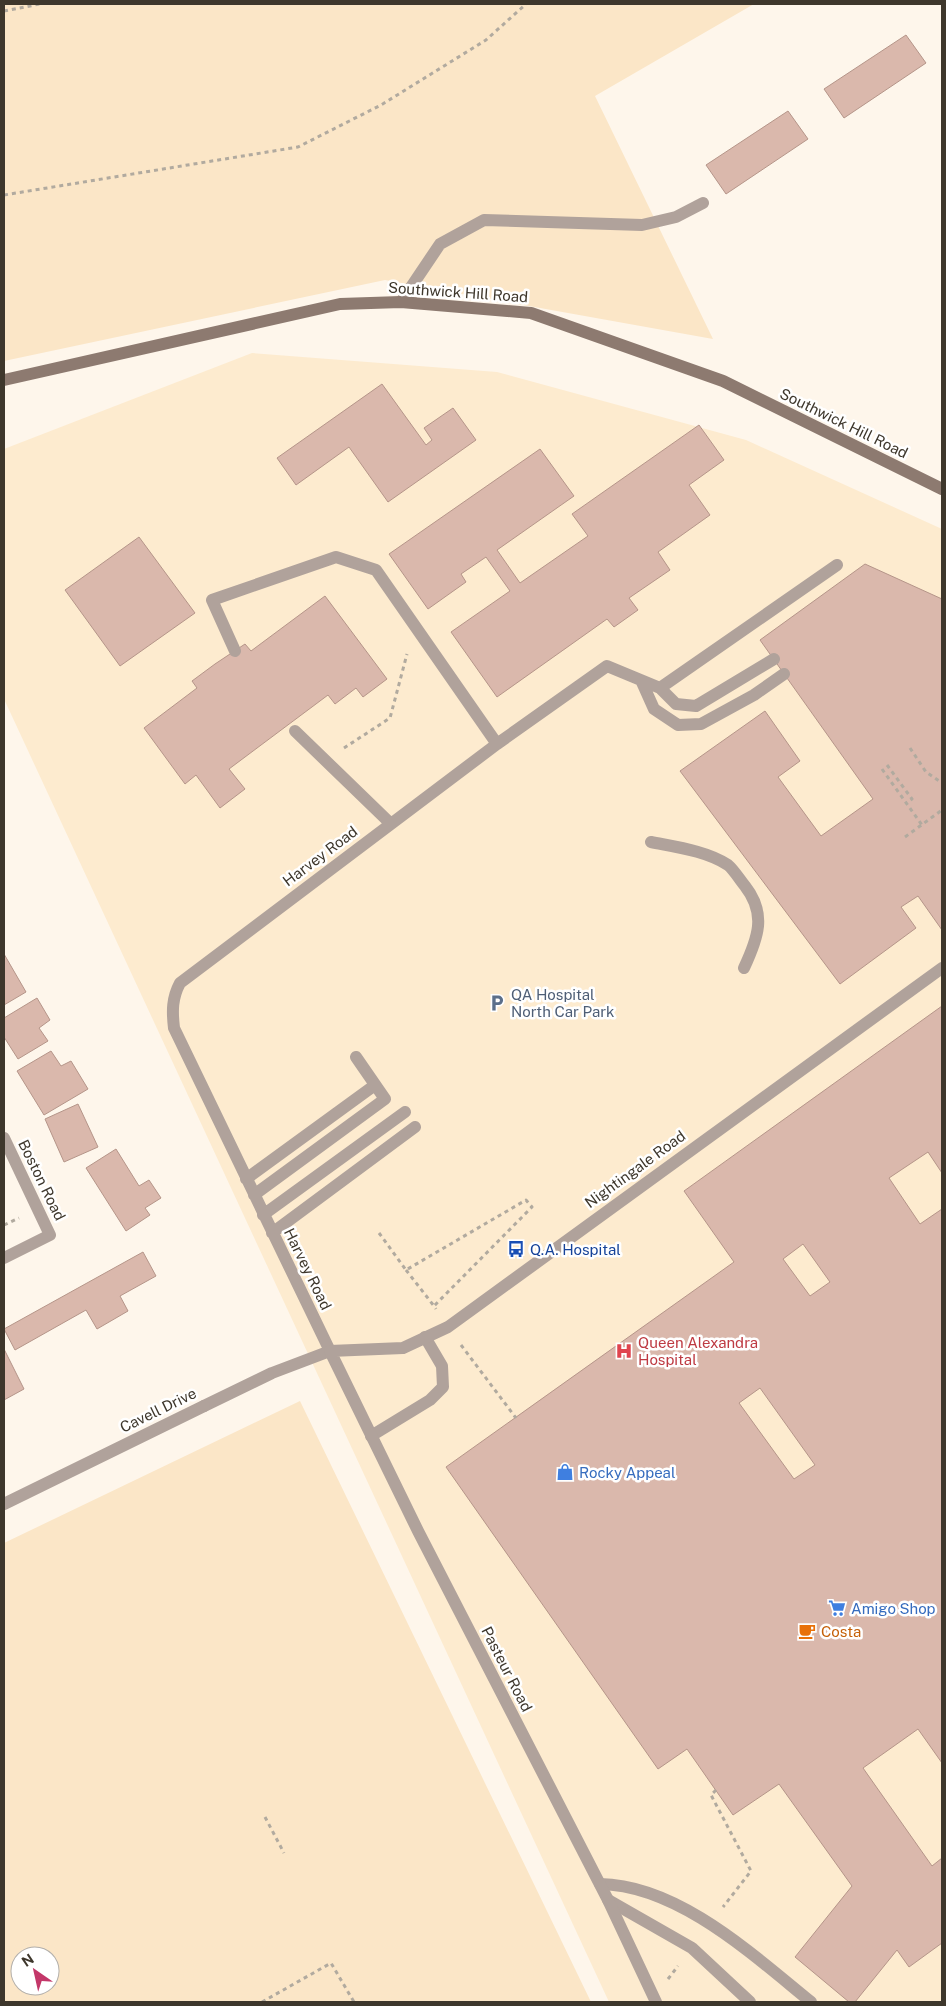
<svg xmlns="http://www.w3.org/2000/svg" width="946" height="2006" font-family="'Public Sans',sans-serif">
<rect width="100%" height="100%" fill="#fef6eb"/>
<path fill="#fdebcf" d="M 252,353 L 497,372 L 746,440 L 942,529 L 942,2002 L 609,2002 L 4,699 L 4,449 Z"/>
<path fill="#fbe6c7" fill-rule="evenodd" d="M 4,4 L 754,4 L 595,96 L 713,339 L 385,280 L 4,361 Z
M 300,1401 L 591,2002 L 4,2002 L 4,1543 ZM 20,1956 L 50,1956 L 50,1986 L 20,1986 Z"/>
<path fill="#dab8ac" stroke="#b59589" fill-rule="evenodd" d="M 906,35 L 926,63 L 844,118 L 824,89 Z
M 788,111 L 808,139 L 726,194 L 706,165 Z
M 382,384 L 426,445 L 432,440 L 424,428 L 453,408 L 476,440 L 388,502 L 349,447 L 296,485 L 277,458 Z
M 699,425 L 724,460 L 689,485 L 710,515 L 658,552 L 670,570 L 629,598 L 638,610 L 614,627 L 607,619 L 497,697 L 451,632 L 510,591 L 486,557 L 461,574 L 466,582 L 428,609 L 389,554 L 540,449 L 574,496 L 497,550 L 520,583 L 588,536 L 572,514 Z
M 139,537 L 195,613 L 120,666 L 65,590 Z
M 865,564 L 942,599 L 942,930 L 918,896 L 901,907 L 916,928 L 840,984 L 680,771 L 765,711 L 800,761 L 778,777 L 821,836 L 873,799 L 760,640 Z
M 325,596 L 387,679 L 363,697 L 356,688 L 335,704 L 328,695 L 229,769 L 245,789 L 220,808 L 196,775 L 185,784 L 144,728 L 197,688 L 192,681 L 215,664 L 245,644 L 251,651 Z
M 4,954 L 26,992 L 4,1005 Z
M 37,998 L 50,1020 L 39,1028 L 48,1041 L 18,1059 L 4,1037 L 4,1018 Z
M 942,1006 L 942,1173 L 928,1152 L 889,1178 L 920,1224 L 942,1209 L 942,1763 L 918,1729 L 863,1768 L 932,1866 L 942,1858 L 942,1943 L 909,1967 L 897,1950 L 855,2002 L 849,2002 L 795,1957 L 852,1886 L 779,1784 L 733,1815 L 687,1749 L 658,1769 L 446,1467 L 734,1262 L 684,1191 ZM 803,1244 L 830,1282 L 810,1296 L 783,1259 ZM 760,1388 L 815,1465 L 794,1479 L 739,1403 Z
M 51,1051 L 61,1066 L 71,1061 L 88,1089 L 44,1115 L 17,1071 Z
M 78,1104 L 98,1147 L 64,1162 L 45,1119 Z
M 116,1149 L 139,1186 L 149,1180 L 161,1198 L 145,1208 L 150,1215 L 126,1231 L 86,1168 Z
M 143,1252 L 156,1276 L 120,1296 L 128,1311 L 97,1329 L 86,1310 L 15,1350 L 4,1329 Z
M 4,1349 L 24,1389 L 4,1400 Z"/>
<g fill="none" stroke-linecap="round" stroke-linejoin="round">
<path stroke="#b1aa9f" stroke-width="3" stroke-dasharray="4 4" stroke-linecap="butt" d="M 4,11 L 40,4
M 4,195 L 298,147 L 381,105 L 486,40 L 526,4
M 344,748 L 390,718 L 407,654
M 910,748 L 926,772 L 942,783
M 887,765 L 912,799 L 906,803
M 882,769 L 922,825
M 905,837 L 942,810
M 4,1225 L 19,1218
M 379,1233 L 406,1270 L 526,1200 L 532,1207 L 434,1306 L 436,1309
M 406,1270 L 434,1306
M 461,1345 L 516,1418
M 716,1790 L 711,1795 L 751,1871 L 723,1907
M 265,1817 L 284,1853
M 668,1979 L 678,1966
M 262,2002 L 331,1963 L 354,2002"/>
<path stroke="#b0a29b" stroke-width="12" d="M 401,302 L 440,244 L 484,220 L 642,225 L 676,217 L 703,203
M 641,680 L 654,709 L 678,725 L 701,724 L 754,695 L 784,674
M 660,688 L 676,704 L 696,706 L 774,659
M 295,731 L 390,823
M 497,744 L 607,666 L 660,688 L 837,565
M 651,842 C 676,847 707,851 728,865 C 734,870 740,880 745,886 C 767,914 758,938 744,968
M 246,1179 L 375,1085
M 254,1195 L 385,1099 L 356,1057
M 263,1215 L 405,1112
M 272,1233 L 415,1127
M 204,1406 L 272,1373 L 330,1351 L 174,1028 C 172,1011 172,998 180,983 L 497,744 L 376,570 L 336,557 L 212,600 L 235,651
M 371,1436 L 430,1400 L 443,1387 L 442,1366 L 425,1337
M 600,1884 C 678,1885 753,1955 811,2002
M 608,1900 L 692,1948 L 750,2002"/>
<path stroke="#b0a29b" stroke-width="12" d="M 4,1138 L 50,1235 L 4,1258
M 4,1504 L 204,1406
M 656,2002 L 608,1900 L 418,1531 L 330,1351 L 403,1348 L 448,1327 L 942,968"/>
<path stroke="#8d7a70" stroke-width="12" d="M 4,380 L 340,304 L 401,302 L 531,313 L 723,381 L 942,489"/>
</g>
<defs>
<g id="parking-bare" transform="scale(1.35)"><path d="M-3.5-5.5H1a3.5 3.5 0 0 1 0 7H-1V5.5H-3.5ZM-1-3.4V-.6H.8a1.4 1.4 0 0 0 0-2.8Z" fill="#5c6f8a" stroke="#fff" stroke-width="2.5" paint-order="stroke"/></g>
<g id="bus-bare" transform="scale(1.35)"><path d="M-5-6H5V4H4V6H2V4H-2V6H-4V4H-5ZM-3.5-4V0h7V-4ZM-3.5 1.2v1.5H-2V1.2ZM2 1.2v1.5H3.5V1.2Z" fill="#1a4fb4" stroke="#fff" stroke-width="2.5" paint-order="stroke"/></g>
<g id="hospital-bare" transform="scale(1.35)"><path d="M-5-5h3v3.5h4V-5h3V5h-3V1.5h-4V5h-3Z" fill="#e0444e" stroke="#fff" stroke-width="2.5" paint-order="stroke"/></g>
<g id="shop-bare" transform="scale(1.35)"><path d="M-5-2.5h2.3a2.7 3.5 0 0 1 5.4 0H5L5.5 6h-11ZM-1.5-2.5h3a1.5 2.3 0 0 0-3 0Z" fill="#3f7fe0" stroke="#fff" stroke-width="2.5" paint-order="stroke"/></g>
<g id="supermarket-bare" transform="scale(1.35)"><path d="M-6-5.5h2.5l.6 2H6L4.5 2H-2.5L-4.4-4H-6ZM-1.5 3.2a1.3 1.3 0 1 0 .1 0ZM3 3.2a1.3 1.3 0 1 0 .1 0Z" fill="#3f7fe0" stroke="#fff" stroke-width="2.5" paint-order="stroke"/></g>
<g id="cafe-bare" transform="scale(1.35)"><path d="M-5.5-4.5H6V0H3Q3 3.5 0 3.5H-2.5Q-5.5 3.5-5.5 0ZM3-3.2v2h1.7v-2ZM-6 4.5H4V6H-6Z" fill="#e8710a" stroke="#fff" stroke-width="2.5" paint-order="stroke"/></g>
</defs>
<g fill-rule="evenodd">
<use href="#parking-bare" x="497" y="1003"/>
<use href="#bus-bare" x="516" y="1249"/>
<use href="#hospital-bare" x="624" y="1351"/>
<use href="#shop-bare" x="565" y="1472"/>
<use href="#supermarket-bare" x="837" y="1608"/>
<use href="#cafe-bare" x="807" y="1631"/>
</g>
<g text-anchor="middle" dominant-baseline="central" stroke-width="5" stroke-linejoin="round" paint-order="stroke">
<g font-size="15" fill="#3e372c" stroke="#fff">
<text transform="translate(458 292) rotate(4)">Southwick Hill Road</text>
<text transform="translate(844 423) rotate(26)">Southwick Hill Road</text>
<text transform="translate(320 856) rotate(-37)">Harvey Road</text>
<text transform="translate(635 1169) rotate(-36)">Nightingale Road</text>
<text transform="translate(42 1180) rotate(64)">Boston Road</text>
<text transform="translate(308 1269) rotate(64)">Harvey Road</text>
<text transform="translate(158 1410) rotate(-26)">Cavell Drive</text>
<text transform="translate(507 1669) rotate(63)">Pasteur Road</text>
</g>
<g font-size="15" fill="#4e5e75" stroke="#fff" text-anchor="start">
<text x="511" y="994">QA Hospital<tspan x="511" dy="17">North Car Park</tspan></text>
</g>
<g font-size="15" fill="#164399" stroke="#fff" text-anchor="start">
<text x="530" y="1249">Q.A. Hospital</text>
</g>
<g font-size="15" fill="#be3a42" stroke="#fff" text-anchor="start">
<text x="638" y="1342">Queen Alexandra<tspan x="638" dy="17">Hospital</tspan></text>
</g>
<g font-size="15" fill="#366cbe" stroke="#fff" text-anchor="start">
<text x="579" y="1472">Rocky Appeal</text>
<text x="851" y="1608">Amigo Shop</text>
</g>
<g font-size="15" fill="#c56008" stroke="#fff" text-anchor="start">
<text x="821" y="1631">Costa</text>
</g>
</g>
<rect width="946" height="2006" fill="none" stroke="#3e372c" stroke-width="10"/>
<g transform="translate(35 1971) rotate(326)"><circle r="24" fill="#ffffff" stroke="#b2afab"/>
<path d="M0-4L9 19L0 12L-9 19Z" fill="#c33769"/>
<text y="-8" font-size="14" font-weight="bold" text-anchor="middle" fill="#3e372c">N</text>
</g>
</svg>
